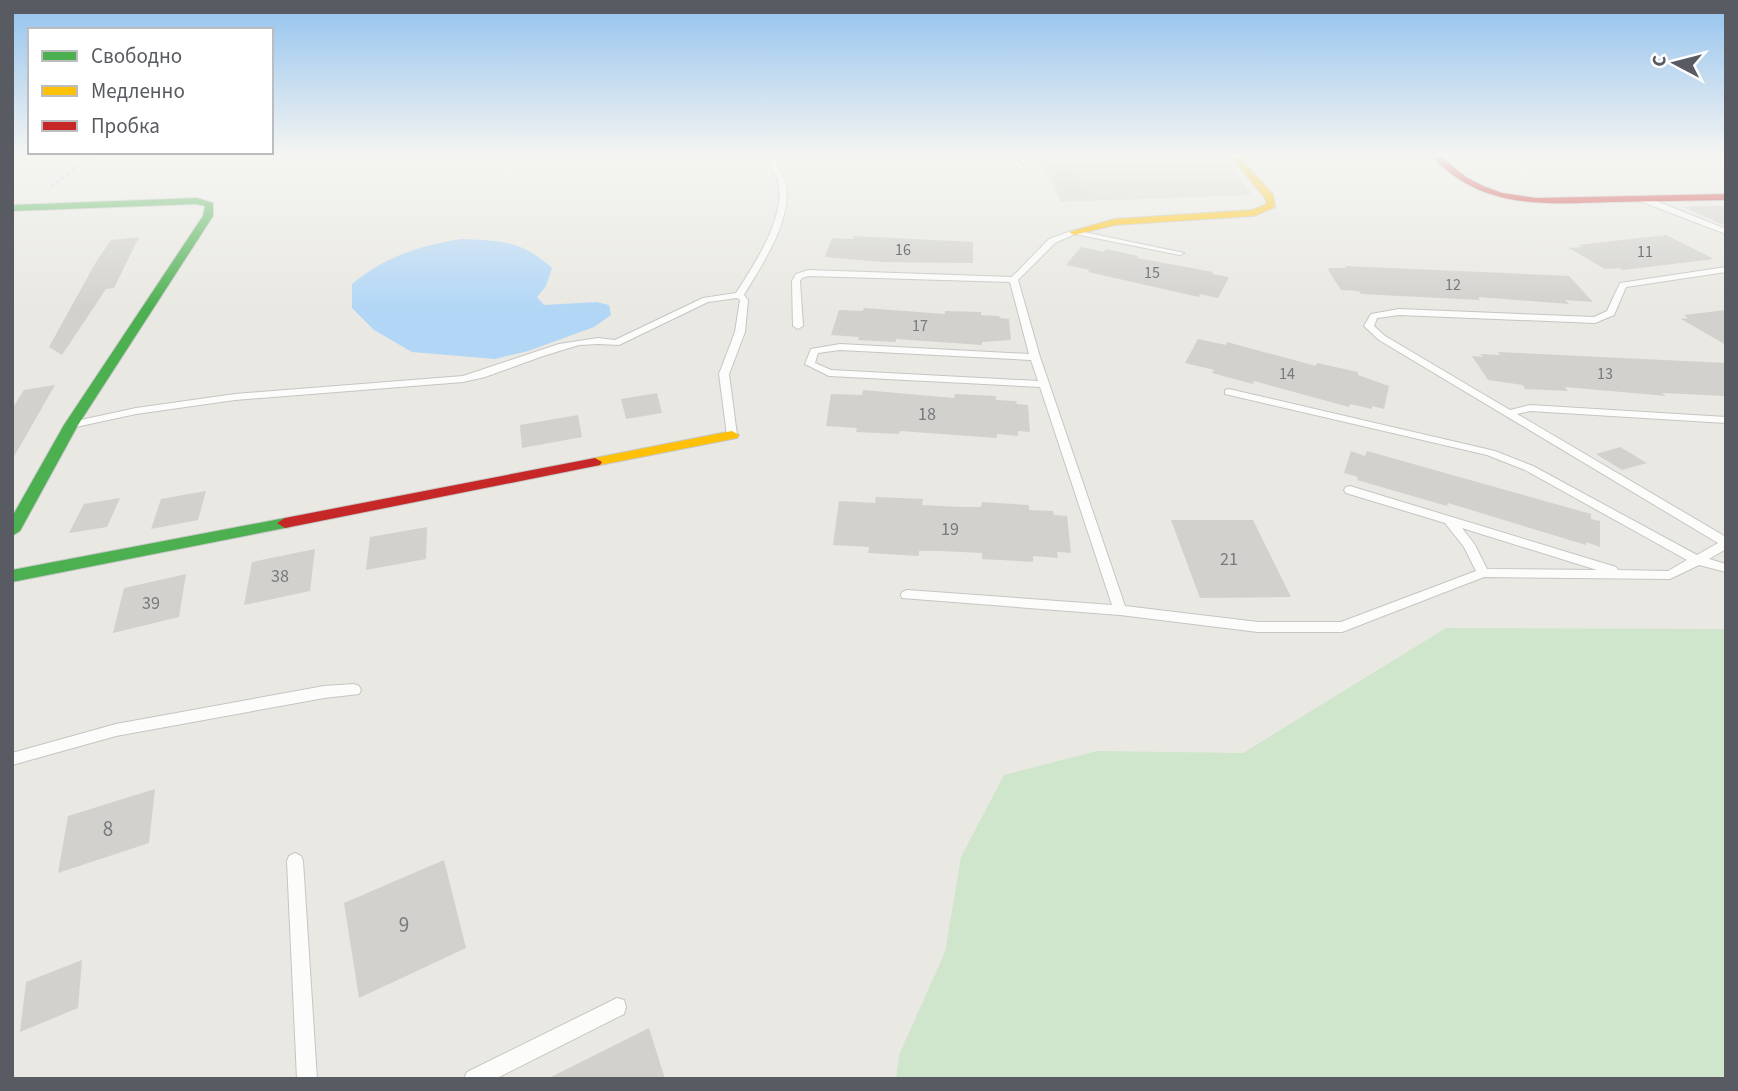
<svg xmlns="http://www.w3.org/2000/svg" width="1738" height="1091" font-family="'Source Sans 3',sans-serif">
<rect width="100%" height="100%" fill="#e9e8e2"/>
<path fill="#d9d7d2" d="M 1028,156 L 1224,156 L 1251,195 L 1061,202 L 1041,165 L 1032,165 Z"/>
<path fill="#cfe6cd" d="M 1446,628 L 1726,629 L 1726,1079 L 896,1079 L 899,1055 L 945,952 L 961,857 L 1004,775 L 1097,751 L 1243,753 Z"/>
<path fill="#b2d6f6" d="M 461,239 C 501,241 521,240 552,268 L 546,286 L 537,297 L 544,305 L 597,302 L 609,305 L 611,315 L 594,327 L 528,351 L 495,359 L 412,352 L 374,330 L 352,308 L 352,284 C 386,256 419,246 461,239 Z"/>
<path fill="#d2d1cd" d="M 1070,164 L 1091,197 L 1064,198 L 1045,165 Z
M 1726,206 L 1726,226 L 1683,207 L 1698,206 Z
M 1666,235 L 1714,259 L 1623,270 L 1619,268 L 1605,269 L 1569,248 L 1582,247 L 1578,245 Z
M 854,236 L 973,242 L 973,263 L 882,262 L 825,257 L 832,238 L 853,239 Z
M 139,237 L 114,288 L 106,289 L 62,355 L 49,347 L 96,262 L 111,240 Z
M 1081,247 L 1104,252 L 1106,249 L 1138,256 L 1137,258 L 1213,272 L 1212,274 L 1229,277 L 1218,298 L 1200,294 L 1199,297 L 1088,272 L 1090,270 L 1066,265 Z
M 1345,266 L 1569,276 L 1593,302 L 1565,300 L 1569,304 L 1478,297 L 1480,300 L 1361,294 L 1359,291 L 1341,290 L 1328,270 L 1329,268 L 1346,268 Z
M 864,308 L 945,314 L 945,311 L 981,312 L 981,315 L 999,316 L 1000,318 L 1009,319 L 1011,340 L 982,342 L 982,345 L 896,339 L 896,342 L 858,340 L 859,337 L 831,335 L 839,310 L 863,311 Z
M 1726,310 L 1726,345 L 1681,319 L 1688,318 L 1684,315 Z
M 1198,339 L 1226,345 L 1227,342 L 1316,366 L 1317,363 L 1358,372 L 1358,375 L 1389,386 L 1384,409 L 1372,406 L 1372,409 L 1350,404 L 1349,407 L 1254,381 L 1253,384 L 1212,373 L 1214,370 L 1185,363 Z
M 1498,352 L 1726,363 L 1726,396 L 1662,393 L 1666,396 L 1565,387 L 1568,391 L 1525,389 L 1523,385 L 1488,380 L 1472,356 L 1483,357 L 1480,354 L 1500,355 Z
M 55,385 L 12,460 L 12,409 L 24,390 Z
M 863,390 L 954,398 L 955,394 L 996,396 L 996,400 L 1016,401 L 1017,404 L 1028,405 L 1030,432 L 1018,431 L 1018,436 L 997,434 L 997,438 L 900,431 L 899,434 L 856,432 L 857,428 L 826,426 L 831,394 L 862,395 Z
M 657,393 L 662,413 L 626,419 L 621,399 Z
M 578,415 L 582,437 L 522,448 L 520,425 Z
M 1620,447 L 1647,463 L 1622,470 L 1596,454 Z
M 1351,451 L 1365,456 L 1367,451 L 1591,514 L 1591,519 L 1600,521 L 1600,547 L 1586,542 L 1586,545 L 1448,503 L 1447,506 L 1357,480 L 1358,477 L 1344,473 Z
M 206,491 L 198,520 L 151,529 L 161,499 Z
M 876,497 L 923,499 L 922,505 L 961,507 L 981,507 L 982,502 L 1029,505 L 1029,510 L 1053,511 L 1054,515 L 1067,516 L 1071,553 L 1057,552 L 1058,558 L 1033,556 L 1033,562 L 982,559 L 982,553 L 941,551 L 919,551 L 919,556 L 868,553 L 869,547 L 833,545 L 839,501 L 875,503 Z
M 120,498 L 107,527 L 69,533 L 84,504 Z
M 1171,520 L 1253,520 L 1291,597 L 1200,598 Z
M 427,527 L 426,559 L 366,570 L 370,537 Z
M 315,549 L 310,591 L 244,605 L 252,562 Z
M 186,574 L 179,617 L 113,633 L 124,588 Z
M 155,789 L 149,843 L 58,873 L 68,816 Z
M 444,860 L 466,948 L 359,998 L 344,903 Z
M 82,960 L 78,1008 L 20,1032 L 26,982 Z
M 649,1028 L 665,1079 L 547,1079 Z"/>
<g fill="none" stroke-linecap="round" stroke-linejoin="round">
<g stroke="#c5c6c4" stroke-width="2">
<path id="lane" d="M 767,156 L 773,156 C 776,165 782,172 785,181 C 795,217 761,266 744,295 L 748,300 L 745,332 L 729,374 L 737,435 L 736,437 L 728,437 L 727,435 L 719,374 L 735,332 L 740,300 L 737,298 L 708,302 L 619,345 L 598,344 L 579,345 L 543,356 L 485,377 L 463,382 L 235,400 L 136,414 L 71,428 L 66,425 L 67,423 L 136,408 L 235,394 L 463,376 L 559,344 L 598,338 L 615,340 L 703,298 L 736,293 C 754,265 787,216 778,181 C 775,172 769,165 767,156 Z
M 1006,156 L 1013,156 L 1026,169 L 1026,171 L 1022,171 Z
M 1640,197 L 1646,197 L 1726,229 L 1726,234 L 1640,201 Z
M 1074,230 L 1184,253 L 1180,255 L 1075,234 L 1055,243 L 1018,280 L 1040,357 L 1125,606 L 1258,622 L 1341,622 L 1476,571 L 1464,547 L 1445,523 L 1346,493 L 1344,490 L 1346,487 L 1350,486 L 1616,567 L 1618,570 L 1668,571 L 1687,560 L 1525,470 L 1487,455 L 1225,394 L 1225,390 L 1229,389 L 1495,451 L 1533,466 L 1697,555 L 1718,543 L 1379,340 L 1364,326 L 1371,314 L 1399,309 L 1594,317 L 1607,311 L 1620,283 L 1726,267 L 1726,272 L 1626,287 L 1614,315 L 1595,323 L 1399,315 L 1377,318 L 1374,326 L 1385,336 L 1510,410 L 1530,405 L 1726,417 L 1726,423 L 1530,411 L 1517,414 L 1726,537 L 1726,549 L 1709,559 L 1726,564 L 1726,572 L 1699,565 L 1670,579 L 1484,577 L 1342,632 L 1258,632 L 1120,615 L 902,598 L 901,595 L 902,592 L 907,590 L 1112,605 L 1040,387 L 829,376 L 805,364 L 811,349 L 840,344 L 1029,354 L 1010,282 L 809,276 L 802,278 L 800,281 L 803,326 L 798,329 L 793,326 L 792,281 L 796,274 L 808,270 L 1012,277 L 1049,239 ZM 840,350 L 1031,360 L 1038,381 L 831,370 L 815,363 L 818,353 ZM 1462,528 L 1597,570 L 1487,569 L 1475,545 Z
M 354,684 L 359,686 L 361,690 L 359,694 L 324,698 L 116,736 L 12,765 L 12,753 L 116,724 L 324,686 Z
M 295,853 L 301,856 L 303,861 L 317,1079 L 297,1079 L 287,861 L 289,856 Z
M 617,998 L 624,1000 L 626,1007 L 624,1014 L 495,1079 L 464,1079 L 467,1072 Z"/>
</g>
<g stroke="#c6c7c6" stroke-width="2">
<path id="fast" d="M 197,198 L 213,203 L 213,216 L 78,425 L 20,531 L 12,536 L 12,517 L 64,425 L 203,216 L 205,206 L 196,204 L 12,211 L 12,205 Z
M 285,518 L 293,523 L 290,527 L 12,582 L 12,570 Z"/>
</g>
<g stroke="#c6c7c6" stroke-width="2">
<path id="slow" d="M 1239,156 L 1248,156 L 1243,161 L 1273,195 L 1275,207 L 1254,216 L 1115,225 L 1074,235 L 1069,232 L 1115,219 L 1252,210 L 1267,204 L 1265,198 L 1234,161 Z
M 732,431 L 739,435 L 737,438 L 595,466 L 588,462 L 595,458 Z"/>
</g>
<g stroke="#c6c7c6" stroke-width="2">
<path id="jam" d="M 1431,156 L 1440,156 L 1466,177 L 1483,186 L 1502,193 L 1536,198 L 1726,194 L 1726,200 C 1688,201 1650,201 1612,202 C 1543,204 1483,210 1431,156 Z
M 595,458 L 602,462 L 600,465 L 285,528 L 277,523 L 285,518 Z"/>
</g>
<path stroke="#c6cbc9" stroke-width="2.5" stroke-dasharray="4.5 2" stroke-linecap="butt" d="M 51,187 L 91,156"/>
<use href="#lane" fill="#fcfcfb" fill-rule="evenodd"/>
<use href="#fast" fill="#4caf50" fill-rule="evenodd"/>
<use href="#slow" fill="#ffc107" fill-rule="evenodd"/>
<use href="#jam" fill="#c62828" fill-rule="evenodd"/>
</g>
<linearGradient id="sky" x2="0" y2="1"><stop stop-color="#92c2ee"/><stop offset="0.5" stop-color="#f5f5f2"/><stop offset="1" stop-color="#f5f5f2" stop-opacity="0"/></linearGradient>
<rect width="1738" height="309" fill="url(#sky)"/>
<g text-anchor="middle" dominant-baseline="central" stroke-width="7" stroke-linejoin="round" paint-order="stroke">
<g font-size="16" fill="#77797c">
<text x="903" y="250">16</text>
<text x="1645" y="252">11</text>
<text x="1152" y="273">15</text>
<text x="1453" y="285">12</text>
<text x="920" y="326">17</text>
<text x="1287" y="374">14</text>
<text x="1605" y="374">13</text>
</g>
<g font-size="18" fill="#77797c">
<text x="927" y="414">18</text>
<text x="950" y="529">19</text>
<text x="1229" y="559">21</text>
<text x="280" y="576">38</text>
<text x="151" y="603">39</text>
</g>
<g font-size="21" fill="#77797c">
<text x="108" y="829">8</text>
<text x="404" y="925">9</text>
</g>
</g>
<rect width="1738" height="1091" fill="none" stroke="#585b61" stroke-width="28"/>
<rect x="28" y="28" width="245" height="126" fill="#ffffff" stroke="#bcbdc0" stroke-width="2"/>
<rect x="42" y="51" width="35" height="10" fill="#4caf50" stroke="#bcbdc0" stroke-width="2"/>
<text x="91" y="63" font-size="21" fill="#585b61">Свободно</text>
<rect x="42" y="86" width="35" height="10" fill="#ffc107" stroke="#bcbdc0" stroke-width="2"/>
<text x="91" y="98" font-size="21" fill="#585b61">Медленно</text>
<rect x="42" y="121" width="35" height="10" fill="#c62828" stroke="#bcbdc0" stroke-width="2"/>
<text x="91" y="133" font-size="21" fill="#585b61">Пробка</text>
<g transform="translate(1675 63) rotate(277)" stroke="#ffffff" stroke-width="5" paint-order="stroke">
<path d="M0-5L12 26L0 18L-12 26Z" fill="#585b61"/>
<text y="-10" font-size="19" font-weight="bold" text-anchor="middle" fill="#585b61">С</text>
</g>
</svg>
